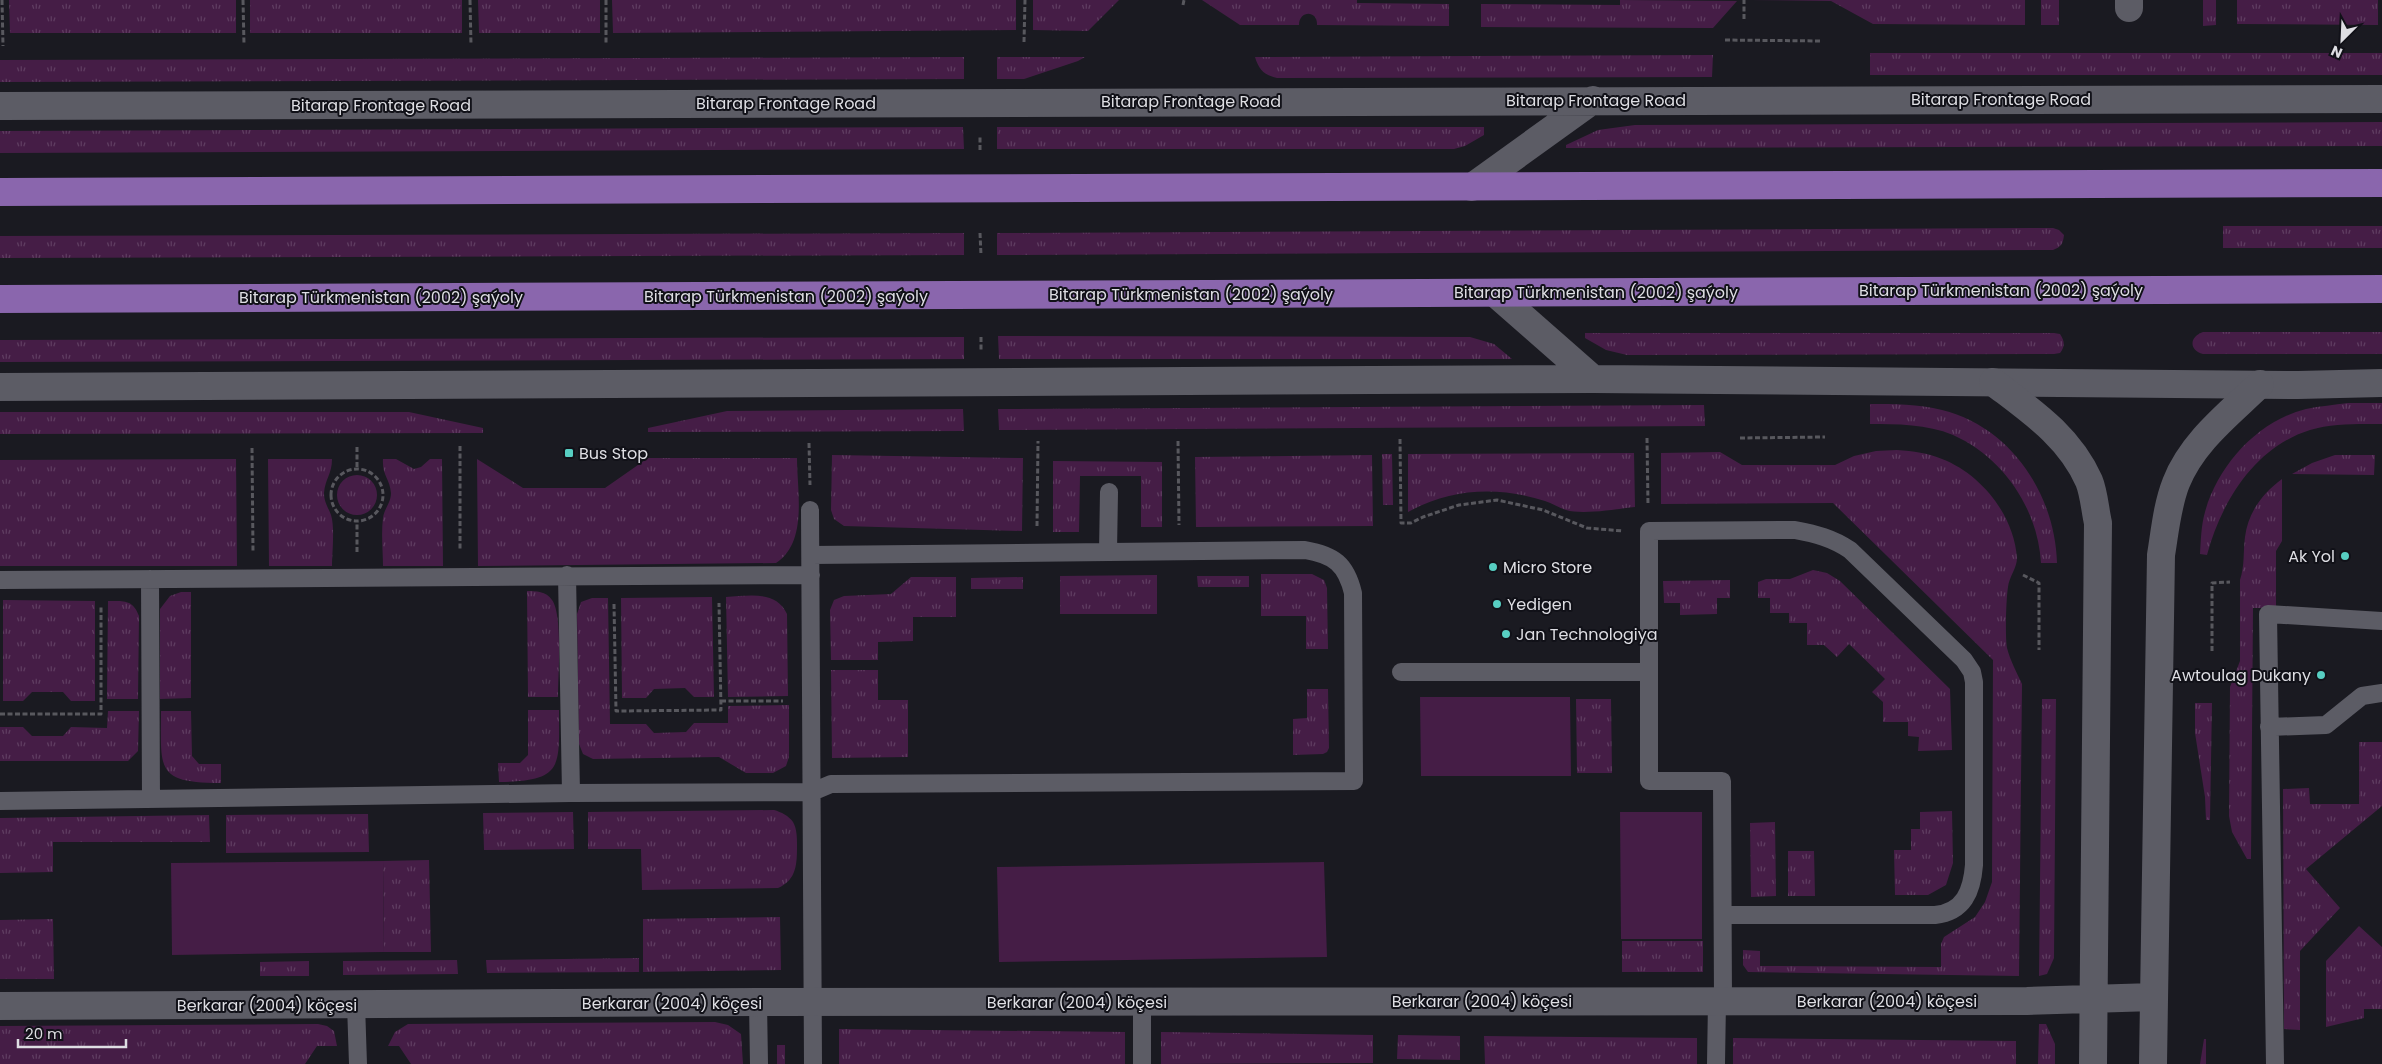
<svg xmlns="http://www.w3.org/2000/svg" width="2382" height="1064" font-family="Poppins,sans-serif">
<defs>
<pattern id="grass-tufts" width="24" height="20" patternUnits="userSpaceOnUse" patternTransform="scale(1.25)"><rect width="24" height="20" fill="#451d46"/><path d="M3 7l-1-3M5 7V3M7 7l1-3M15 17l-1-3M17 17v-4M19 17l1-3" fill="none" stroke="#5f3d61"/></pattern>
</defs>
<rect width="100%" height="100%" fill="#1a1a21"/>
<path fill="url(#grass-tufts)" d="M 9,0 L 236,0 L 236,33 L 10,33 Z
M 250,0 L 462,0 L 462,33 L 250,33 Z
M 478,0 L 600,0 L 600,33 L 479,33 Z
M 612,0 L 1016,0 L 1016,30 L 613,33 Z
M 1033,0 L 1119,0 L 1088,31 L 1033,30 Z
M 1202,0 L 1357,0 L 1357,3 L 1449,4 L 1449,26 L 1317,25 C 1318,10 1299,10 1299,25 L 1240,25 Z
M 1620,0 L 1737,1 L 1713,28 L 1481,27 L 1481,4 L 1620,5 Z
M 1751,0 L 2025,0 L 2025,25 L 1873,24 L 1831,1 Z
M 2041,0 L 2059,0 L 2059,25 L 2041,25 Z
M 2203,0 L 2216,0 L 2216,25 L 2203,26 Z
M 2237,0 L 2378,0 L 2378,25 L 2237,24 Z
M 1870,53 L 2382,53 L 2382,75 L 1870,75 Z
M 1713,55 L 1712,77 L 1277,78 C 1264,75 1259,70 1255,57 Z
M 964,57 L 964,79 L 0,82 L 0,60 Z
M 997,57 L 1085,57 L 1078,61 L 1024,79 L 997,79 Z
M 2382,122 L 2382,146 L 1566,148 L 1566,145 L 1598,130 L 1635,125 Z
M 963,127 L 964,149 L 0,153 L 0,131 Z
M 997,127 L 1484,127 L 1484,135 L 1465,146 L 1454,149 L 997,149 Z
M 2223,226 L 2382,226 L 2382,248 L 2223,248 Z
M 2053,228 L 2059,230 L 2064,235 C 2063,244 2061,247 2053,250 L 997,255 L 997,233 Z
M 964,233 L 964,255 L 0,258 L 0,236 Z
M 2203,332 L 2382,332 L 2382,354 L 2203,354 C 2189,350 2189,337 2203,332 Z
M 1585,333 L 2054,333 L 2060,334 C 2065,342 2065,346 2060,353 L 2054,354 L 1627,355 L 1606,350 L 1585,338 Z
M 998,336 L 1470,337 L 1494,344 L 1512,359 L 999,359 Z
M 964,337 L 964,359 L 0,362 L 0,340 Z
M 2348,403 L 2382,403 L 2382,424 C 2358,424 2333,423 2310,430 C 2255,447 2221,502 2207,555 L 2200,554 C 2201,540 2201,526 2205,512 C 2218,465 2258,421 2306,409 C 2320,406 2334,405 2348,403 Z
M 1870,404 C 1894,404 1918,404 1942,410 C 2011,427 2055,494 2057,563 L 2041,563 C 2038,509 2003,457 1953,435 C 1927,424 1897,424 1870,424 Z
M 1704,405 L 1705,426 L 999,430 L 998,409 Z
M 963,409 L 964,431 L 648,432 L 648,428 L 727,411 Z
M 0,412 L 409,412 L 483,428 L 483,433 L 0,434 Z
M 1897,450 C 1913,451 1928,453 1942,459 C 1981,474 2014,515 2017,558 C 2017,568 2009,577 2008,587 C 2006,599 2005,637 2007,648 C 2010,660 2017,673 2022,684 L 2019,976 L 1748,972 L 1743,965 L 1743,950 L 1760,951 L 1760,966 L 1941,967 L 1941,944 L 1944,937 L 1975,917 L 1985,902 L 1992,882 L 1993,660 L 1833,503 L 1661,504 L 1661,453 L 1720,452 L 1742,465 L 1835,465 L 1854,456 L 1876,451 Z
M 1634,453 L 1635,507 C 1617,509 1583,515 1566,510 C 1559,508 1552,503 1545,501 C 1498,486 1452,488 1408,512 L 1408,454 Z
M 1382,454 L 1392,454 L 1393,505 L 1383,505 Z
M 832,455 L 1023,458 L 1022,531 L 844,526 L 834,519 L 831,510 Z
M 1372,455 L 1373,526 L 1196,527 L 1195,457 Z
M 2335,455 L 2375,455 L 2374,475 L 2292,474 L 2312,463 Z
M 648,458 L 797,458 C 797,492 808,542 776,563 L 478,566 L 477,459 L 523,488 L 605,488 Z
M 236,459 L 237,566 L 0,566 L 0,460 Z
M 268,459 L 332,459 C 332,474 325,479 324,493 C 324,502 328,507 331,515 C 335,527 332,553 332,566 L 269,566 Z
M 383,459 L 396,459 L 414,469 L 421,467 L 430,459 L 442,459 L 443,566 L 383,566 C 383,551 381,534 383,518 C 384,509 391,503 391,493 C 390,479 382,476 383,459 Z
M 1053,461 L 1162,462 L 1162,527 L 1141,527 L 1141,476 L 1080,476 L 1079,532 L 1053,532 Z
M337 495a20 20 0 1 1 40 0a20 20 0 1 1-40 0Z
M 2282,479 L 2282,541 L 2276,551 L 2276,608 L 2253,608 L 2251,859 L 2247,859 L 2232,832 L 2229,816 L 2230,687 L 2240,661 L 2240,580 C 2245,565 2243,552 2245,537 C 2248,512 2263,493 2282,479 Z
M 1813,570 L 1827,573 L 1840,581 L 1950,689 L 1952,750 L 1918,751 L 1919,737 L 1908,736 L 1908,722 L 1883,722 L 1883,702 L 1872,692 L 1885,679 L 1849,644 L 1837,657 L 1824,645 L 1807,645 L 1807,623 L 1789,623 L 1789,613 L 1770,613 L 1770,598 L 1758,598 L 1758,582 L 1766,579 L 1790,579 Z
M 1312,574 L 1324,580 L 1327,588 L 1328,649 L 1306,649 L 1306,616 L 1261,616 L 1261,574 Z
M 1157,575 L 1157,614 L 1060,614 L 1060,576 Z
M 1197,576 L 1249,576 L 1249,587 L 1198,587 Z
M 911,577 L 956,577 L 956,617 L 913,617 L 913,641 L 878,642 L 878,660 L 831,660 L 830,610 L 834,600 L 844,596 L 891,594 Z
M 1023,577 L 1023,589 L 971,589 L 971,578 Z
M 1730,580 L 1730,598 L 1717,598 L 1717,614 L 1680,615 L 1680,603 L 1664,603 L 1663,581 Z
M 527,591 C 536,591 546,591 552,600 C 563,615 558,676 558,697 L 528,697 Z
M 181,592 L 191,592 L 191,698 L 160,699 L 160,609 L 170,596 Z
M 712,597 L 714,697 L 694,697 L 685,688 L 654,689 L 646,698 L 622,698 L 621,598 Z
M 726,597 C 749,596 776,590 787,614 L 788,696 L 728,697 Z
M 592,598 L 608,598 L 610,724 L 646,724 L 654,733 L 686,732 L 694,723 L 728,723 L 728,706 L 789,705 L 789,757 L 786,766 L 773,773 L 746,773 L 719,757 L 593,759 L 583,754 L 579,744 L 577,614 L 581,602 Z
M 3,600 L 95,601 L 95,701 L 71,701 L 63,692 L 32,692 L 23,701 L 3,701 Z
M 108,601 C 123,601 133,599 139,616 L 138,699 L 107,699 Z
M 831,670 L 878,670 L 878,700 L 908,700 L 908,757 L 832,758 Z
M 1307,689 L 1328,689 L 1329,748 L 1327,752 L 1323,754 L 1293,755 L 1293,719 L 1307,718 Z
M 1576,699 L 1611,699 L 1612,773 L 1577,773 Z
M 2042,699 L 2056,699 L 2054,958 L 2047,974 L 2039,976 Z
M 2195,703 L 2212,703 L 2210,820 L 2206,820 L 2205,797 L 2195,733 Z
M 528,710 L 559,710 C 559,767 564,781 499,782 L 498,763 L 520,763 L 528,755 Z
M 108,711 L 139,711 L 138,751 L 128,761 L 0,761 L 0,727 L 23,727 L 32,736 L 63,736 L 71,727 L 107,728 Z
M 191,711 L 192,756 L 199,764 L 221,764 L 221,783 C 155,783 161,769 161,711 Z
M 2359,742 L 2382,742 L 2382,806 L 2306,869 L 2340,908 L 2300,951 L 2300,1030 L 2284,1029 L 2283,789 L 2309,788 L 2310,804 L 2359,804 Z
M 774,810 C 781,812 789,816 793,822 C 797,829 797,838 797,845 C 797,863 797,880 778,888 L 642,890 L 641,849 L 588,849 L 588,812 Z
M 1952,811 L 1953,863 L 1946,885 L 1928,895 L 1895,895 L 1894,850 L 1911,850 L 1911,829 L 1920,829 L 1920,812 Z
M 573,812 L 574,849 L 484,850 L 483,813 Z
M 368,814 L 369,852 L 226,853 L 226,815 Z
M 209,815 L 210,842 L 53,842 L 53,872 L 0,873 L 0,818 Z
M 1775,822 L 1776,896 L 1751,897 L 1750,823 Z
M 1788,851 L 1814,851 L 1815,896 L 1788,896 Z
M 429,860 L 431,952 L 384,952 L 383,861 Z
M 780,917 L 781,970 L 643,972 L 643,919 Z
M 53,919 L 54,979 L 0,979 L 0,920 Z
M 2359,926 L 2382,947 L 2382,1009 L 2364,1009 L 2364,1018 L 2326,1027 L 2326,961 Z
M 1622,941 L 1703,941 L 1703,972 L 1622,972 Z
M 639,958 L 639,972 L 487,973 L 486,960 Z
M 457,960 L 458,974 L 343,975 L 343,961 Z
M 309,961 L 309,976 L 260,976 L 260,962 Z
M 715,1022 L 728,1025 L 741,1034 L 743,1064 L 411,1064 L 399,1046 L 388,1046 L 395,1032 L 408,1024 Z
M 318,1024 L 327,1026 L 334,1031 L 337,1046 L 317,1046 L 305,1064 L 0,1064 L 0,1026 Z
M 2039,1024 L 2046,1024 L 2055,1044 L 2055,1064 L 2038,1064 Z
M 839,1029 L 1125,1032 L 1125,1064 L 839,1064 Z
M 1161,1032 L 1373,1035 L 1373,1063 L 1161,1064 Z
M 1398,1035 L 1460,1036 L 1460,1060 L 1397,1059 Z
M 1484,1036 L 1697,1038 L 1697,1064 L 1485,1064 Z
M 1733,1038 L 2016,1041 L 2016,1064 L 1733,1064 Z
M 2204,1039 L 2206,1039 L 2206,1064 L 2200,1064 Z
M 777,1045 L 785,1045 L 785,1064 L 777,1064 Z"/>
<path fill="#451d46" d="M 1420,697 L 1570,697 L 1571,776 L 1421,776 Z
M 1620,812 L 1702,812 L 1702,939 L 1621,939 Z
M 383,861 L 384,952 L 172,955 L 171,863 Z
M 1324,862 L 1327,957 L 999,962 L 997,867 Z"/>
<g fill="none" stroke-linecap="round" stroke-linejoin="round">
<path stroke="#58585e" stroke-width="3" stroke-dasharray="5 2.5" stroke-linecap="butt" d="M 2,0 L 3,46
M 243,0 L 244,45
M 470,0 L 471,45
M 606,0 L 606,45
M 1183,5 L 1184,0
M 1744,19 L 1744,0
M 1725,40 L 1822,41
M 1024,42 L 1025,0
M 980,150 L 980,136
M 980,233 L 981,255
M 981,337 L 981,351
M 1647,438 L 1648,505
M 1740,438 L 1825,437
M 1400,439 L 1401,523 L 1411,523 L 1423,517 L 1459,505 L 1497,500 L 1543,510 L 1587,528 L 1623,531
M 1178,441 L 1179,525
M 809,443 L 810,485
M 460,446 L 460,551
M 357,447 L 357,469
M 252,448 L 253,552
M331 495a26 26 0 1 1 52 0a26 26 0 1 1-52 0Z
M 1037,526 L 1038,441
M 357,552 L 357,521
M 2023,575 L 2039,583 L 2039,650
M 614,604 L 616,711 L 721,710 L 719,603
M 2212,651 L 2212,583 L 2230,582
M 721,701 L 783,701
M 0,714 L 101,714 L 101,607"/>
<path stroke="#5c5c65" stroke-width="18" d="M 810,510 L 813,1064
M 1108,552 L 1109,492
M 567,575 L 571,793
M 150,579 L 151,799
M 0,580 L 811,575
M 1401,672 L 1649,672
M 2269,727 L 2326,725 L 2362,696 L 2382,693
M 0,801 L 571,793 L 812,792 L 831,784 L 1354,781 L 1353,593 C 1346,564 1334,555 1305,550 L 811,555
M 1723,1001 L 1722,781 L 1649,781 L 1649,531 L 1795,530 C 1816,534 1832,538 1850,550 L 1964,660 L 1972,672 L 1974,682 L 1974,865 C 1972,891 1964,912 1935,915 L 1723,915
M 758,1002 L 759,1064
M 1142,1002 L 1142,1064
M 356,1004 L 358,1064
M 1716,1064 L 1717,1001
M 2275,1064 L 2268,614 L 2382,621"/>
<path stroke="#5c5c65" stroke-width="28" d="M 2129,8 L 2129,0
M 0,106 L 2382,99
M 1472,187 L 1593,100
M 1495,293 L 1593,379
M 0,387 L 1593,379 L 2298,385 L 2382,383"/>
<path stroke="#5c5c65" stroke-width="28" d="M 1993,382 C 2031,411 2069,436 2089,481 C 2094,493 2095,510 2098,523 L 2093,1064
M 0,1006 L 758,1002 L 2027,1001 L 2154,997
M 2153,1064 L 2161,555 C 2165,531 2167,506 2176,483 C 2192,442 2229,414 2260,384"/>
<path stroke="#8a66ad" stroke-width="28" d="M 0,192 L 2382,183
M 0,299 L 2382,289"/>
</g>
<g fill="#57cec2" stroke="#111118" stroke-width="2">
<rect x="564" y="448" width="10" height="10" rx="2.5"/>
<circle cx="2345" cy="556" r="5"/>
<circle cx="1493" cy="567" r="5"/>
<circle cx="1497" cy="604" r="5"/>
<circle cx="1506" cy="634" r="5"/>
<circle cx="2321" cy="675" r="5"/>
</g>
<g text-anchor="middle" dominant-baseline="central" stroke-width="4" stroke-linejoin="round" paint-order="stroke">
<g font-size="16" fill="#dedee3" stroke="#111118">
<text x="2001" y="99">Bitarap Frontage Road</text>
<text x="1596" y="100">Bitarap Frontage Road</text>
<text x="1191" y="101">Bitarap Frontage Road</text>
<text x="786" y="103">Bitarap Frontage Road</text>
<text x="381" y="105">Bitarap Frontage Road</text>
<text x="2001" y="290">Bitarap Türkmenistan (2002) şaýoly</text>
<text x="1596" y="292">Bitarap Türkmenistan (2002) şaýoly</text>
<text x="1191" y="294">Bitarap Türkmenistan (2002) şaýoly</text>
<text x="786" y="296">Bitarap Türkmenistan (2002) şaýoly</text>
<text x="381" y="297">Bitarap Türkmenistan (2002) şaýoly</text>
<text x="1482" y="1001">Berkarar (2004) köçesi</text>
<text x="1887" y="1001">Berkarar (2004) köçesi</text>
<text x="1077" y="1002">Berkarar (2004) köçesi</text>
<text x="672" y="1003">Berkarar (2004) köçesi</text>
<text x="267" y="1005">Berkarar (2004) köçesi</text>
</g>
<g font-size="16" fill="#dedee3" stroke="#111118" text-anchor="start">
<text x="579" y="453">Bus Stop</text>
<text x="2335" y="556" text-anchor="end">Ak Yol</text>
<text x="1503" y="567">Micro Store</text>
<text x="1507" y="604">Yedigen</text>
<text x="1516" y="634">Jan Technologiya</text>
<text x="2311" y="675" text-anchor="end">Awtoulag Dukany</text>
</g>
</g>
<g transform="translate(2342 40) rotate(204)" stroke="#111118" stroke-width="4" paint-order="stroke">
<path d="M0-4L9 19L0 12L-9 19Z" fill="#dedee3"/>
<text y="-8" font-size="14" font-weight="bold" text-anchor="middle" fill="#dedee3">N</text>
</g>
<path d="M18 1039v8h108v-8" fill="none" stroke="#dedee3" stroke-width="2.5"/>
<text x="25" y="1039" font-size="15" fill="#dedee3" stroke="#111118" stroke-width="4" paint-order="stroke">20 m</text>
</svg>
